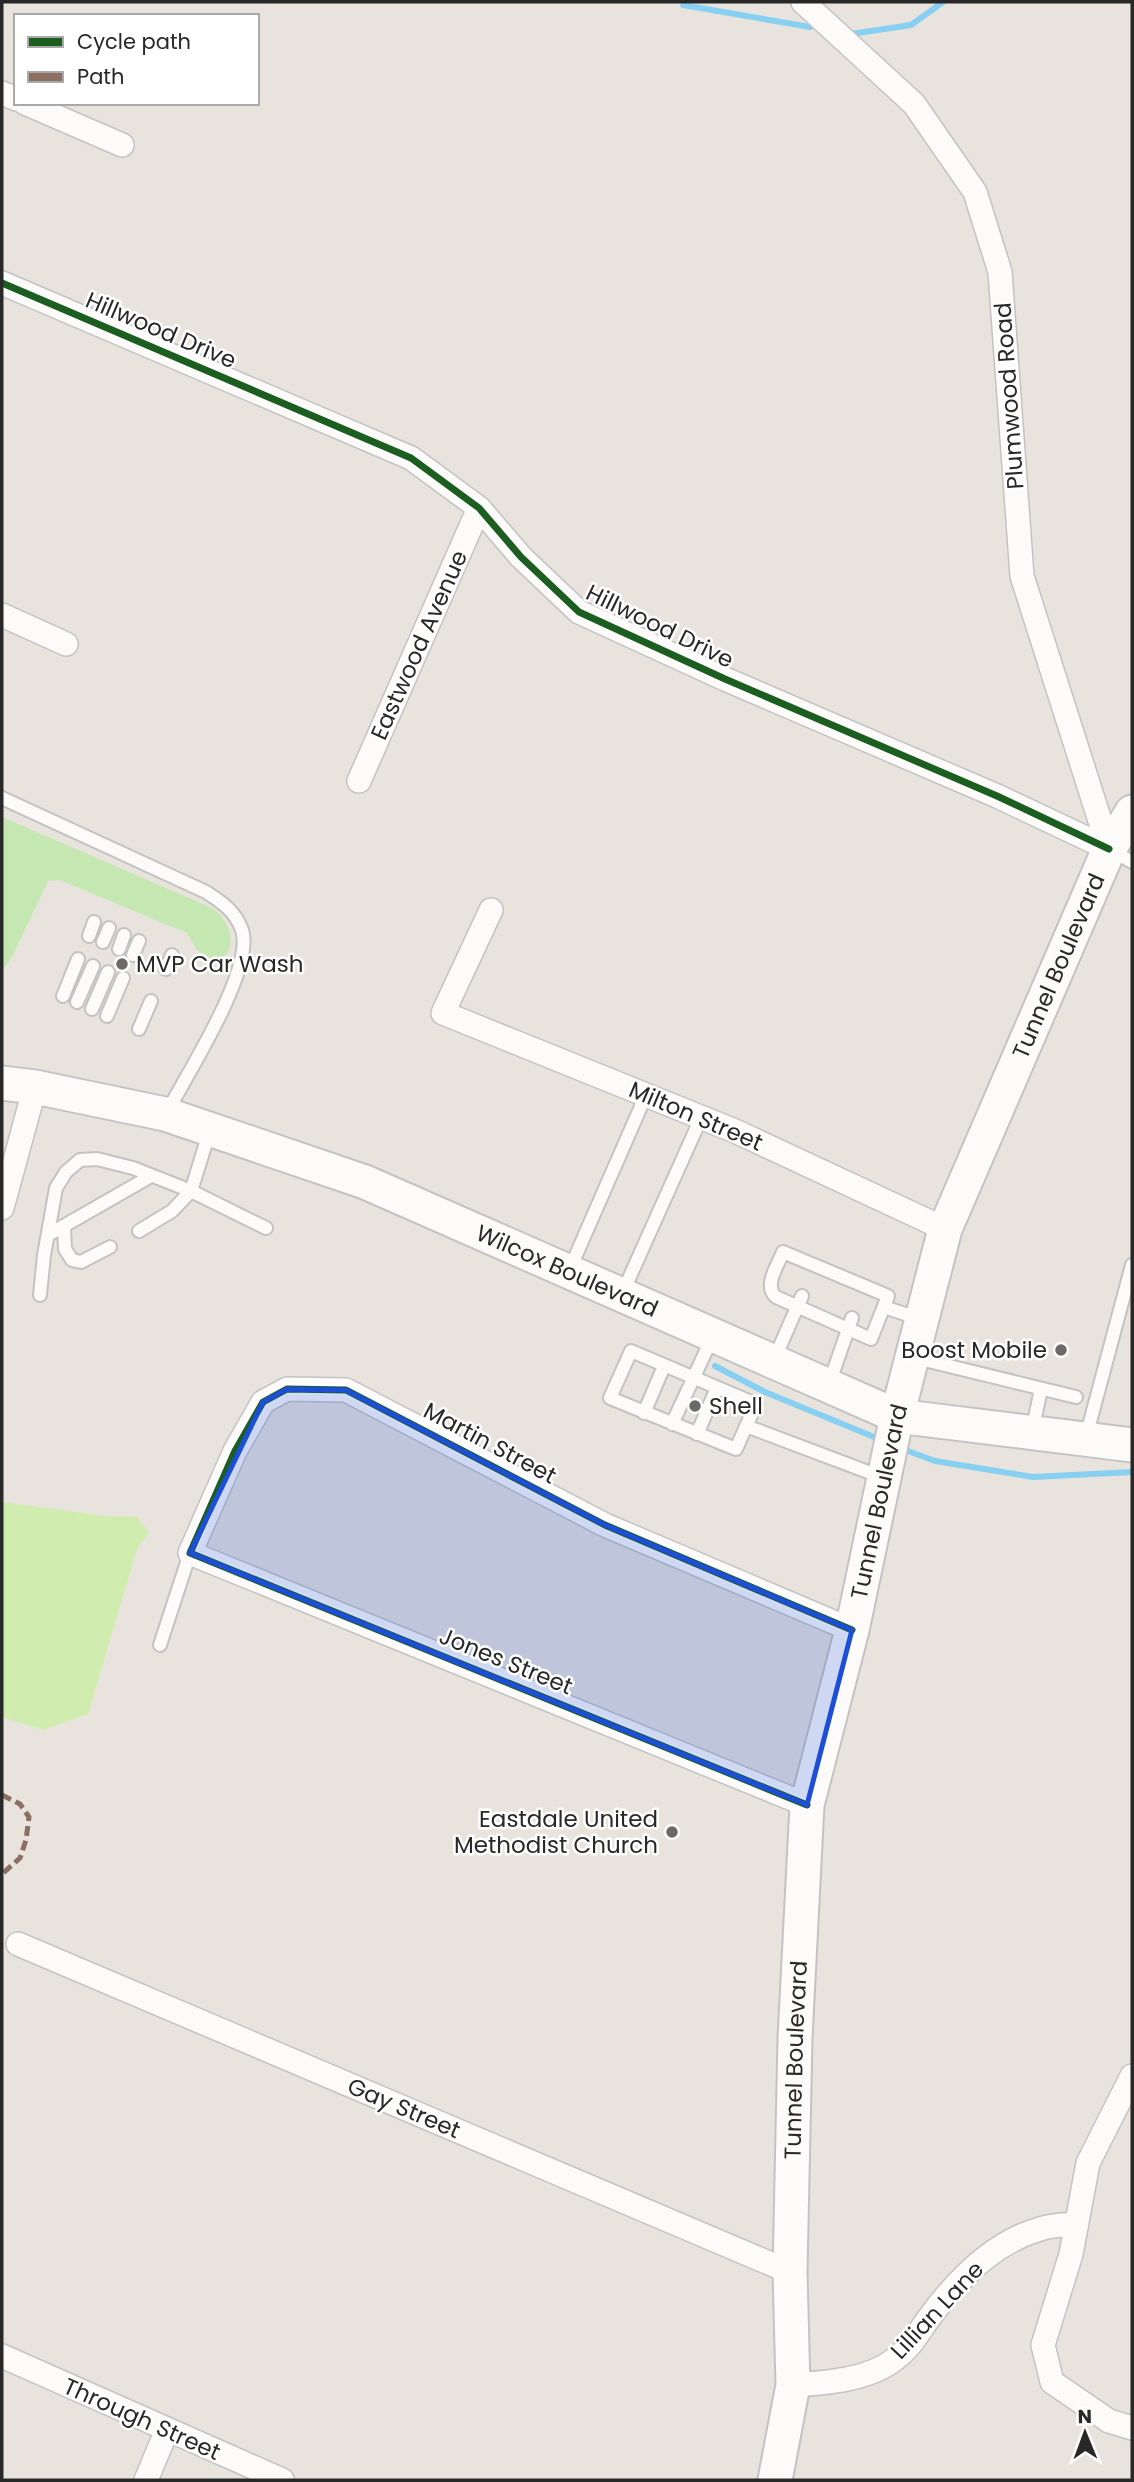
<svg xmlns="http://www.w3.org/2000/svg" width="1134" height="2482" font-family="Poppins,sans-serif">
<rect width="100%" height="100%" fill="#e8e4dd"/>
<path fill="#c5e7b2" d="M 2,817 L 212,908 C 224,916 235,934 229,950 C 227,955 221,959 216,963 L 197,950 L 187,933 L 60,880 L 48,881 L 12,957 L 2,971 Z"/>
<path fill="#d1ecaf" d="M 2,1502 L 105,1516 L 137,1517 L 149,1533 L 138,1546 L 88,1714 L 43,1730 L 2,1717 Z"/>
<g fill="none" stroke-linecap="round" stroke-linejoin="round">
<path stroke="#88d0f2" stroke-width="6" d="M 683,5 L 810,27
M 851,34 L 911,25 L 943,2
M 715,1366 L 765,1392 L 874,1437
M 908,1451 L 935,1461 L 1033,1477 L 1132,1472"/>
<g stroke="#c4c3c3" stroke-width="16">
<path id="lane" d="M 2,798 L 206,892 C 223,903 235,911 242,930 C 255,969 186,1076 167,1112
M 1109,849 L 1132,862
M 89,936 L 94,922
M 103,942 L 109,928
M 119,949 L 124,935
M 133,955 L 139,941
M 166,969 L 172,955
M 63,996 L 78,959
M 77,1002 L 93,966
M 92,1009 L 108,972
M 107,1016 L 123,978
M 139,1029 L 151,1001
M 64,1227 L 65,1249 L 72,1260 L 81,1262 L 110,1247
M 139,1231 L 172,1211 L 191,1191 L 266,1228
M 48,1235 L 151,1176
M 783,1252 L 888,1296 L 871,1339 L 776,1297 C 763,1286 778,1265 783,1252 Z
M 569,1271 L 646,1095
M 623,1292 L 701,1118
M 40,1295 L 44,1255 L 56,1188 L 66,1172 L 80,1160 L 97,1159 L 133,1168 L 191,1191 L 210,1130
M 884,1307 L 920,1319
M 631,1351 L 756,1404 L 736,1449 L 610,1398 Z
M 912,1357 L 1076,1397
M 773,1362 L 802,1296
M 829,1384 L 852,1318
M 644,1413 L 664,1366
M 672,1424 L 713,1336
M 746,1426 L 884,1478
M 1032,1432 L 1041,1389
M 697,1434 L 717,1388
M 1086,1437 L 1132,1265
M 160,1645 L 190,1553"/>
</g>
<g stroke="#c4c3c3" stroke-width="26">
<path id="street" d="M 803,2 L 914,104 L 975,192 L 1000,272 L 1022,576 L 1109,849
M 2,93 L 16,99
M 25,103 L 122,145
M 2,283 L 411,458 L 479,508 L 521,557 L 579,612 L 725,679 L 997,796 L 1109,849
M 2,615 L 66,644
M 359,781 L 479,508
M 491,910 L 443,1013 L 735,1131 L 945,1229
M 2,1208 L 35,1087
M 807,1805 L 190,1553 L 235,1451 L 263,1402 L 287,1389 L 346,1390 L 605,1525 L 852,1630
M 18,1944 L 790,2272
M 1132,2076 L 1088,2163 L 1071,2254 L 1043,2345 L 1052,2382 L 1109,2421 L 1132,2428
M 2,2356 L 282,2480
M 793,2385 C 825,2383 869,2380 895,2359 C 911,2347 918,2333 929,2318 C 956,2281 994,2242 1040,2229 C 1051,2225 1064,2225 1077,2224
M 146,2480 L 167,2430"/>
</g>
<g stroke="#c4c3c3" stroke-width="37">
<g id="secondary">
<path id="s1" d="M 2,1083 L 35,1087 L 165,1114 L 365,1182 L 897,1416 L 1132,1445"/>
<path id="s2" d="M 775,2480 L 793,2385 L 790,2272 L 795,2038 L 807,1805 L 852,1630 L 897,1416 L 945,1229 L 1109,849 L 1132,812"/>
</g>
</g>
<use href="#lane" stroke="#fcfbfa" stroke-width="12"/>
<use href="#street" stroke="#fcfbfa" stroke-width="23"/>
<use href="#secondary" stroke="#fcfbfa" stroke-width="33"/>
<path stroke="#8d6e63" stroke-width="5" stroke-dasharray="10 5" stroke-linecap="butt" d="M 2,1795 L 20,1804 L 29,1817 L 26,1840 L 20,1858 L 2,1874"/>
<g stroke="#fff" stroke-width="11">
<path id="cycleway" d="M 2,283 L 411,458 L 479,508 L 521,557 L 579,612 L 725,679 L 997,796 L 1109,849
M 807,1805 L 190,1553 L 235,1451 L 263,1402 L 287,1389 L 346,1390 L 605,1525 L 852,1630"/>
</g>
<use href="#cycleway" stroke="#1b5e20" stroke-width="7"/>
</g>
<path fill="#1d4ed8" fill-opacity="0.2" stroke="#1d4ed8" stroke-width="5" stroke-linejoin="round" d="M 287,1389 L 346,1390 L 605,1525 L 852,1630 L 807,1805 L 190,1553 L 263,1402 Z"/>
<g fill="#6b6a67" stroke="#fff" stroke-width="2.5">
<circle cx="122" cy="964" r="7"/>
<circle cx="1061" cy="1350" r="7"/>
<circle cx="695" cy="1406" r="7"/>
<circle cx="672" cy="1832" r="7"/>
</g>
<g text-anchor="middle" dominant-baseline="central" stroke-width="5" stroke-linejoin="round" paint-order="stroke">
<g font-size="23" fill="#282828" stroke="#fff">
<text transform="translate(161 330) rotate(23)">Hillwood Drive</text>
<text transform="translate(1009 396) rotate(-94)">Plumwood Road</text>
<text transform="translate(660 626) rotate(26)">Hillwood Drive</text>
<text transform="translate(419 645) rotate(-66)">Eastwood Avenue</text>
<text stroke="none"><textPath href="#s2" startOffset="1556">Tunnel Boulevard</textPath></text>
<text transform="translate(696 1116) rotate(23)">Milton Street</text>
<text stroke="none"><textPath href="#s1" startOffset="598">Wilcox Boulevard</textPath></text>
<text transform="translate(490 1443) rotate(28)">Martin Street</text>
<text stroke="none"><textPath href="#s2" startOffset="989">Tunnel Boulevard</textPath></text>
<text transform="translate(506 1661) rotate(22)">Jones Street</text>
<text stroke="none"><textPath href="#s2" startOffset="422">Tunnel Boulevard</textPath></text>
<text transform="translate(404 2108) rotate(23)">Gay Street</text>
<text transform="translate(937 2310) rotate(-47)">Lillian Lane</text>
<text transform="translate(142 2419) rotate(24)">Through Street</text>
</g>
<g font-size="23" fill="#282828" stroke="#fff" text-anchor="start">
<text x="136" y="964">MVP Car Wash</text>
<text x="1047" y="1350" text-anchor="end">Boost Mobile</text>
<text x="709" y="1406">Shell</text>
<text x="658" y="1819" text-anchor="end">Eastdale United<tspan x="658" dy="26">Methodist Church</tspan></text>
</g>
</g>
<rect width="1134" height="2482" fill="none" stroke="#282828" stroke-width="7"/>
<rect x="14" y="14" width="245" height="91" fill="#ffffff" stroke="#a9a9a9" stroke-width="2"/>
<rect x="28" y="37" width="35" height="10" fill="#1b5e20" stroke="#a9a9a9" stroke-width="2"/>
<text x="77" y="49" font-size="21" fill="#282828">Cycle path</text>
<rect x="28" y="72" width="35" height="10" fill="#8d6e63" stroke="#a9a9a9" stroke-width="2"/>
<text x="77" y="84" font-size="21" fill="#282828">Path</text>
<g transform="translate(1085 2433) rotate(359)" stroke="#ffffff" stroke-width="5" paint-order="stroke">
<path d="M0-5L12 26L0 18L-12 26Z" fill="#282828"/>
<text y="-10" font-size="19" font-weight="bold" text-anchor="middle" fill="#282828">N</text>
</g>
</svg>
